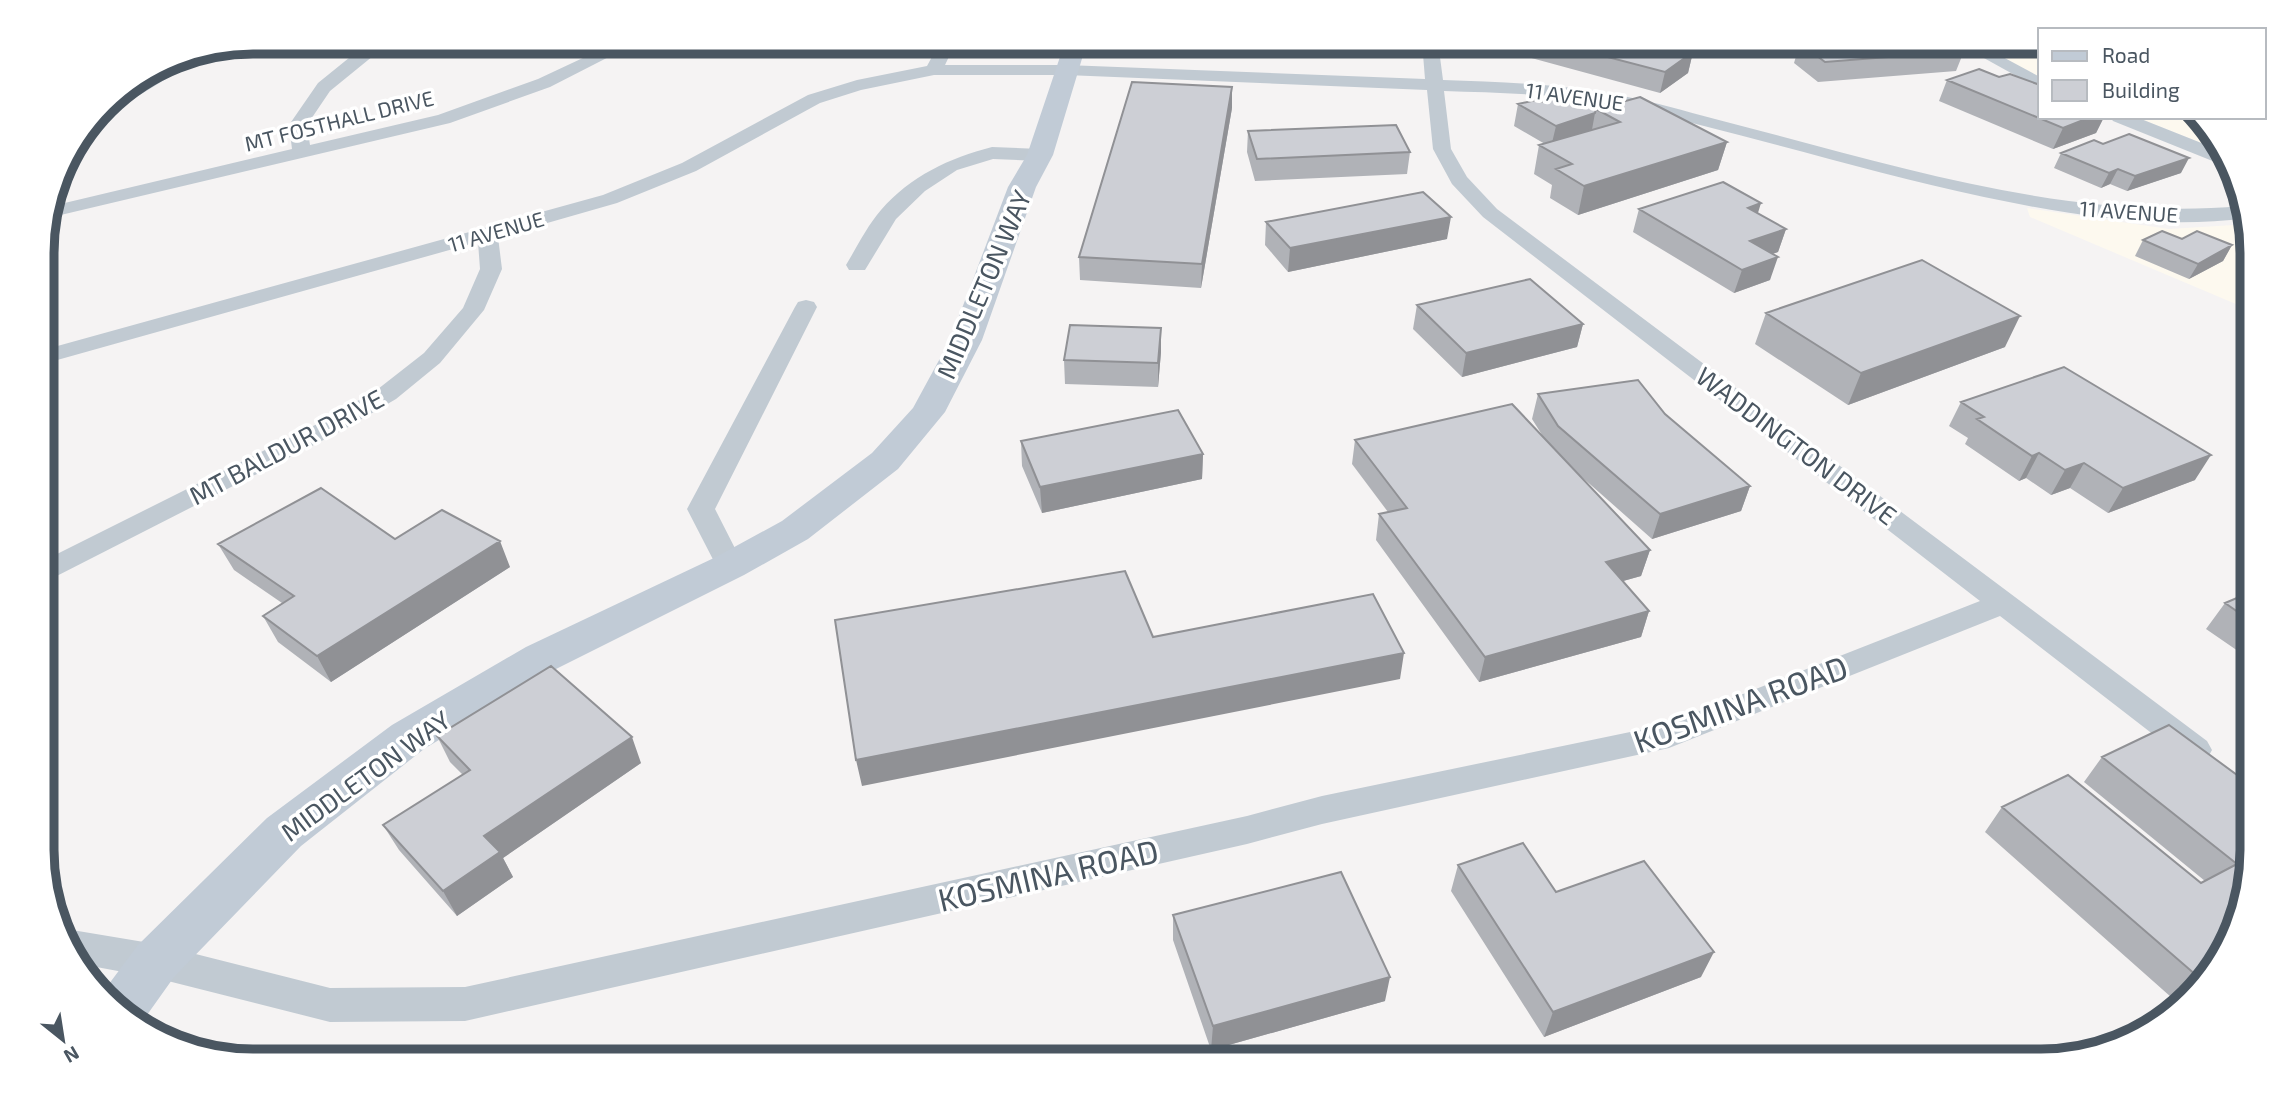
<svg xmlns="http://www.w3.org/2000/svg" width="2294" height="1103" font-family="'Exo 2',sans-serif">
<rect width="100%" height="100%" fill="#f5f3f3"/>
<path fill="#fdf9ef" d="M 1977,42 L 2040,42 L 2040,78 L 1982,46 Z
M 2136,117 L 2199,117 L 2209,125 L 2219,150 Z
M 2027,208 L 2169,229 L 2250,224 L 2250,310 L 2030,217 Z"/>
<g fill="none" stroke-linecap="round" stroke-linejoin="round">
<path fill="#c1cad2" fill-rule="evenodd" d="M 364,42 L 380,42 L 373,56 L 330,91 L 307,125 L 310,145 L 438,115 L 538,79 L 617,42 L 638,42 L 550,87 L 450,123 L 48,218 L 52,206 L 292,149 L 289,125 L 318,83 L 360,49 Z
M 940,42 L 956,42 L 945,65 L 1066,65 L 1425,79 L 1422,42 L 1438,42 L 1443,80 C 1503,82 1564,84 1623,96 C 1654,102 1685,111 1715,119 C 1887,163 2063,222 2242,206 L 2247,218 C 2160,230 2069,215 1984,197 C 1863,171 1744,133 1624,107 C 1565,94 1504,93 1444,91 L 1451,149 L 1467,177 L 1497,209 L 2207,741 L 2212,750 L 2207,759 L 2196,763 L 2185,759 L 2000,616 L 1669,748 L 1322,824 L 1247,844 L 465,1021 L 330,1022 L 156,978 L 80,964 L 66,932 L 72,930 L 156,944 L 330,988 L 465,987 L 1247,816 L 1322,796 L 1664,725 L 1980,601 L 1483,217 L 1452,184 L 1433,149 L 1427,90 L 1066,75 L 934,75 L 861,90 L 820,103 L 696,171 L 617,203 L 498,237 L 502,269 L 484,310 L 440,363 L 396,399 L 343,430 L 43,583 L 43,561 L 325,420 L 378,389 L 424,353 L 463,308 L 480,269 L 478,242 L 43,364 L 43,350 L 603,195 L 682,163 L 808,95 L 857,80 L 927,66 Z
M 1955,42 L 1975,42 L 2040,77 L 2040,89 Z
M 174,58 L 177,70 L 174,74 L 107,115 L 98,116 L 112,96 Z
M 2110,117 L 2136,117 L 2219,150 L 2224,163 L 2215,162 L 2113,121 Z
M 992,147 L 1040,149 L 1050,155 L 1040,161 L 993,159 L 957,170 L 925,191 L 896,219 L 865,270 L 849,270 L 846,265 C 857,247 867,226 881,210 C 911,176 949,158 992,147 Z
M 806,300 L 814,302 L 817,307 L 715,509 L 744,566 L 740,573 L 730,576 L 720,573 L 687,509 L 795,307 L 798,302 Z"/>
<path fill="#c1cbd6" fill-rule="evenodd" d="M 1065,42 L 1087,42 L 1053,155 L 1036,187 L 982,340 L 945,412 L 898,469 L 808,539 L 744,575 L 556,669 L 424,749 L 301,846 L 174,977 L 142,1022 L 103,992 L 138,945 L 267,818 L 392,725 L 526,647 L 716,557 L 782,521 L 872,453 L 913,408 L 950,340 L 1008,187 L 1027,155 Z"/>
</g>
<path fill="#b0b2b7" d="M 1291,42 L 1374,42 L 1373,58 L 1291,55 Z
M 1502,42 L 1653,42 L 1693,52 L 1688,73 L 1660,93 L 1502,50 Z
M 1800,43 L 1964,51 L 1956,71 L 1818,82 L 1794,63 Z
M 1999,77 L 2040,117 L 2104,117 L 2096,133 L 2053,149 L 1939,101 L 1947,80 Z
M 1541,102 L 1570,102 L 1609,106 L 1727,142 L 1718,170 L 1578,215 L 1550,198 L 1552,185 L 1534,174 L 1539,145 L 1545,144 L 1514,126 L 1518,104 Z
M 1232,108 L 1201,288 L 1080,280 L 1079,257 Z
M 2188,117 L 2199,117 L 2209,125 Z
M 1248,131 L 1410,152 L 1407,174 L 1255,181 L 1247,152 Z
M 2061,153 L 2181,173 L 2127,191 L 2110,184 L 2101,188 L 2054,168 Z
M 1639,209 L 1758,214 L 1786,229 L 1778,252 L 1772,254 L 1770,280 L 1734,293 L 1633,232 Z
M 1266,222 L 1447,239 L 1288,272 L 1265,245 Z
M 2182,239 L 2232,245 L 2223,261 L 2189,279 L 2135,256 L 2143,240 Z
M 1417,305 L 1583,324 L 1577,347 L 1462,377 L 1413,329 Z
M 1766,313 L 2005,347 L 1848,405 L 1755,344 Z
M 1161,352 L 1158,387 L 1065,384 L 1064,360 Z
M 1538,394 L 1665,414 L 1750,486 L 1741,511 L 1652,539 L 1575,471 L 1650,550 L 1641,576 L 1623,581 L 1649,611 L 1641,637 L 1479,682 L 1376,540 L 1379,514 L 1388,512 L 1352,464 L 1355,440 L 1544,438 L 1532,419 Z
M 1961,402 L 2195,480 L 2108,513 L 2070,488 L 2051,495 L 2026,478 L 2019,481 L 1965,444 L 1968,438 L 1949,426 Z
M 1021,441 L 1203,454 L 1202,479 L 1042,513 L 1022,466 Z
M 395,539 L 510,567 L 331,682 L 278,642 L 263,616 L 282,603 L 234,570 L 218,544 Z
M 2251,592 L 2251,660 L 2206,629 L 2225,603 Z
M 437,736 L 641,763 L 503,858 L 513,877 L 457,916 L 399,850 L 383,825 L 463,775 L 450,762 Z
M 2102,757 L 2252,850 L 2208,979 L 2180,1005 L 1985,832 L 2002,807 L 2201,883 L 2205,881 L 2084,782 Z
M 1458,865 L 1556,892 L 1701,977 L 1544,1037 L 1451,891 Z
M 1173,915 L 1385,1001 L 1211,1050 L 1173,940 Z"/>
<path fill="#909195" d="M 1693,52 L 1688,73 L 1660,93 L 1665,72 Z
M 1232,87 L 1232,108 L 1201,288 L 1202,264 Z
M 1595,113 L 1591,135 L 1551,147 L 1556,126 Z
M 2089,117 L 2104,117 L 2096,133 L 2053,149 L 2063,128 Z
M 1727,142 L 1718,170 L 1578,215 L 1584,186 Z
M 2189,158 L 2181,173 L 2127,191 L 2135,176 Z
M 2118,169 L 2110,184 L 2101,188 L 2109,173 Z
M 1761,203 L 1754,226 L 1748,208 Z
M 1451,217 L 1447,239 L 1288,272 L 1290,248 Z
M 1786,229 L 1778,252 L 1743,264 L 1750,241 Z
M 2232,245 L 2223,261 L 2189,279 L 2198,264 Z
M 1778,257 L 1770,280 L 1734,293 L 1742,270 Z
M 2020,316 L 2005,347 L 1848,405 L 1861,373 Z
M 1583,324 L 1577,347 L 1462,377 L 1466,353 Z
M 1161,328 L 1161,352 L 1158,387 L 1158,363 Z
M 2039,453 L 2026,478 L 2019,481 L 2032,456 Z
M 1203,454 L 1202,479 L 1042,513 L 1040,487 Z
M 2211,455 L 2195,480 L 2108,513 L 2123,488 Z
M 2084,463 L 2070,488 L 2051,495 L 2065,470 Z
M 1750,486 L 1741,511 L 1652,539 L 1660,514 Z
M 500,541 L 510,567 L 331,682 L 317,656 Z
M 1650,550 L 1641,576 L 1598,588 L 1606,562 Z
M 1649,611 L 1641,637 L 1479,682 L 1485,657 Z
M 1404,653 L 1400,679 L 862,786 L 856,760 Z
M 632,737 L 641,763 L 503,858 L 513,877 L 457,916 L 443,891 L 484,836 Z
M 1714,952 L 1701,977 L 1544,1037 L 1553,1012 Z
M 1390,977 L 1385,1001 L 1211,1050 L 1213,1026 Z"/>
<path fill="#cdcfd5" stroke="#909195" stroke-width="2" d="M 1550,42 L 1653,42 L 1693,52 L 1665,72 Z
M 1817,42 L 1950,42 L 1964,51 L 1825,62 L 1800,43 Z
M 1979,69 L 1999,77 L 2010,74 L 2040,85 L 2040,117 L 2091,117 L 2063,128 L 1947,80 Z
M 1132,82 L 1232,87 L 1202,264 L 1079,257 Z
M 1590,96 L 1609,106 L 1596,109 L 1595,113 L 1556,126 L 1518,104 L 1536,100 L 1541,102 L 1561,97 L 1570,102 Z
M 1640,97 L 1727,142 L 1584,186 L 1556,169 L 1572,164 L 1539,145 L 1620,122 L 1596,109 Z
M 1396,125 L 1410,152 L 1257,159 L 1248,131 Z
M 2129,134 L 2189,158 L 2135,176 L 2118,169 L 2109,173 L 2061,153 L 2094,140 L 2103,144 Z
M 1723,182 L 1761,203 L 1748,208 L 1786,229 L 1750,241 L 1778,257 L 1742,270 L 1639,209 Z
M 1423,192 L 1451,217 L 1290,248 L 1266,222 Z
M 2162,231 L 2182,239 L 2197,231 L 2232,245 L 2198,264 L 2143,240 Z
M 1922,260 L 2020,316 L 1861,373 L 1766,313 Z
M 1530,279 L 1583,324 L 1466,353 L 1417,305 Z
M 1070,325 L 1161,328 L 1158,363 L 1064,360 Z
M 2064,367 L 2211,455 L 2123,488 L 2084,463 L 2065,470 L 2039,453 L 2032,456 L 1977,419 L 1984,417 L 1961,402 Z
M 1638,380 L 1665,414 L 1750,486 L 1660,514 L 1558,426 L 1538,394 Z
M 1512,404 L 1650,550 L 1606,562 L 1649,611 L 1485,657 L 1379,514 L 1407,508 L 1355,440 Z
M 1178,410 L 1203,454 L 1040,487 L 1021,441 Z
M 321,488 L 395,539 L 442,510 L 500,541 L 317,656 L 263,616 L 294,596 L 218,544 Z
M 1125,571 L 1153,637 L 1373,594 L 1404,653 L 856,760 L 835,620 Z
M 2251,592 L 2251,621 L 2225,603 Z
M 551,666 L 632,737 L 484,836 L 500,852 L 443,891 L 383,825 L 470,770 L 437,736 Z
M 2169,725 L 2252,786 L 2252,850 L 2236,931 L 2208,979 L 2204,982 L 2002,807 L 2068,775 L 2201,883 L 2237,864 L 2102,757 Z
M 1523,843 L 1556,892 L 1644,861 L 1714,952 L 1553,1012 L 1458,865 Z
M 1341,872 L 1390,977 L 1213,1026 L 1173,915 Z"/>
<g text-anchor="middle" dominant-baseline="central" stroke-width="7" stroke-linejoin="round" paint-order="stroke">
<g font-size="21" fill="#4a5661" stroke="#fff">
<text transform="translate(1575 96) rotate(8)">11 AVENUE</text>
<text transform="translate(339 120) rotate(-14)">MT FOSTHALL DRIVE</text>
<text transform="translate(2129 211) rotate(4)">11 AVENUE</text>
<text transform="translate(496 231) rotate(-16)">11 AVENUE</text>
</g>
<g font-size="26" fill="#4a5661" stroke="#fff">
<text transform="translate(983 284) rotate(-67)">MIDDLETON WAY</text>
<text transform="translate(1797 445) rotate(37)">WADDINGTON DRIVE</text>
<text transform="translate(286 446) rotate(-28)">MT BALDUR DRIVE</text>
<text transform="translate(365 775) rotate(-36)">MIDDLETON WAY</text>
</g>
<g font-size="32" fill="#4a5661" stroke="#fff">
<text transform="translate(1740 703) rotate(-20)">KOSMINA ROAD</text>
<text transform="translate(1048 874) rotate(-13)">KOSMINA ROAD</text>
</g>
</g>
<path d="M0 0H2294V1103H0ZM253 54H2041A199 199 0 0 1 2240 253V850A199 199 0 0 1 2041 1049H253A199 199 0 0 1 54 850V253A199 199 0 0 1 253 54Z" fill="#fff" fill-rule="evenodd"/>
<path fill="none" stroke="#4a5661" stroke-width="9" d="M253 54H2041A199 199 0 0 1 2240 253V850A199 199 0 0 1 2041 1049H253A199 199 0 0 1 54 850V253A199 199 0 0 1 253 54Z"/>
<rect x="2038" y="28" width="228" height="91" fill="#ffffff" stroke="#b7bbc0" stroke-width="2"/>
<rect x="2052" y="51" width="35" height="10" fill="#c1cbd6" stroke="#b7bbc0" stroke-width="2"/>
<text x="2102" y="63" font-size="21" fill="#4a5661">Road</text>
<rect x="2052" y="80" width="35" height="21" fill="#cdcfd5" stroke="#b7bbc0" stroke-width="2"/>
<text x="2102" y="98" font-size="21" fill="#4a5661">Building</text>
<g transform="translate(63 1040) rotate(150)" stroke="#ffffff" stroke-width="5" paint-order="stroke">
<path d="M0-5L12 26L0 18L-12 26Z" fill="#4a5661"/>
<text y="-10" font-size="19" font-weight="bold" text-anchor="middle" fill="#4a5661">N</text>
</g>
</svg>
